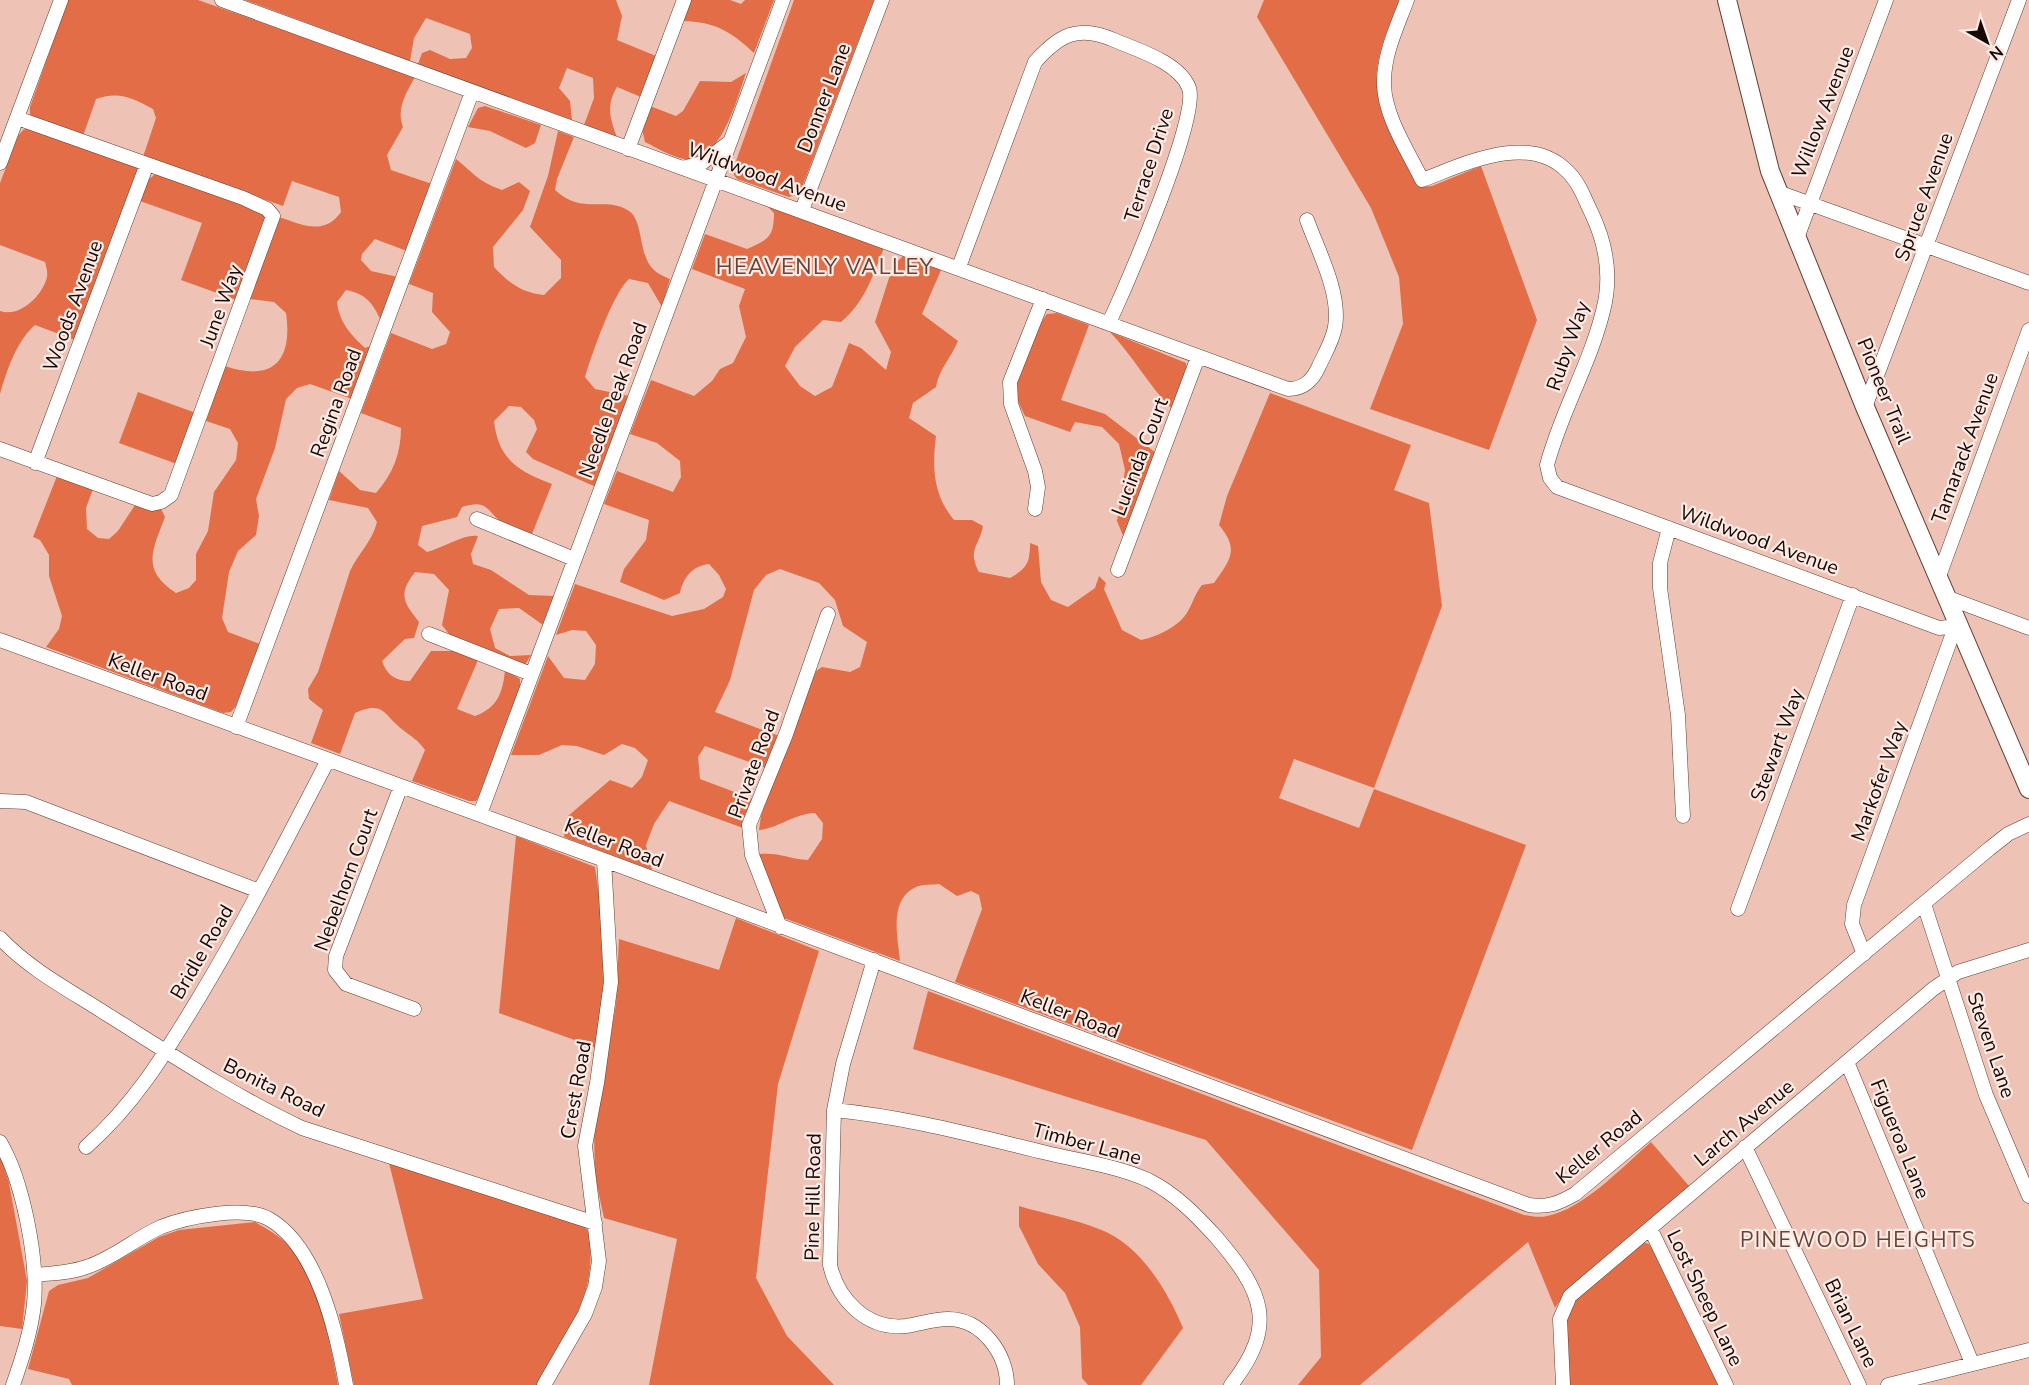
<svg xmlns="http://www.w3.org/2000/svg" width="2029" height="1385" font-family="'Nunito Sans',sans-serif">
<rect width="100%" height="100%" fill="#eec3b5"/>
<path fill="#e26d46" d="M 68,0 L 198,0 L 415,77 C 406,93 396,109 403,127 L 387,155 L 391,170 L 432,184 L 407,251 L 375,239 L 362,254 L 361,260 L 371,271 L 398,277 L 381,321 C 373,303 366,294 346,290 L 337,302 C 339,322 351,335 365,348 L 371,346 L 352,399 L 310,384 L 297,388 L 286,399 L 275,448 L 256,499 L 259,516 L 256,535 L 238,551 L 229,572 L 222,618 L 228,632 L 260,644 L 236,706 L 231,712 L 223,713 L 46,647 L 59,629 L 62,616 L 49,576 L 49,555 L 40,540 L 33,537 L 57,476 L 93,489 L 86,508 L 87,529 L 98,538 L 109,539 L 118,531 L 135,505 L 149,510 L 161,509 L 165,517 C 153,549 140,570 176,593 L 189,588 L 196,580 L 196,554 L 208,531 L 214,492 L 236,460 L 238,443 L 230,429 L 206,421 L 225,366 C 272,382 293,362 286,313 L 274,302 L 249,299 L 279,217 C 303,225 324,236 341,212 L 339,197 L 292,181 L 283,206 L 143,157 L 156,118 L 153,109 C 132,98 119,91 96,99 L 83,136 L 35,119 L 30,114 L 30,107 Z
M 245,0 L 616,0 L 622,16 L 617,40 L 656,56 L 641,97 L 617,87 C 606,105 610,119 617,137 L 584,125 L 594,98 L 593,78 L 567,68 L 559,88 L 570,101 L 572,120 L 418,64 L 422,53 L 430,50 L 450,59 L 466,58 L 472,48 L 470,34 L 426,18 L 414,38 L 410,61 Z
M 690,0 L 730,0 L 741,4 L 745,0 L 774,0 L 754,53 C 730,31 716,22 682,21 Z
M 794,0 L 874,0 L 801,190 L 796,195 L 789,197 L 737,179 L 732,172 Z
M 1264,0 L 1399,0 C 1393,19 1383,38 1379,58 C 1368,103 1396,143 1415,181 L 1421,187 L 1432,186 L 1481,166 L 1537,320 L 1489,450 L 1370,409 L 1403,324 L 1399,277 L 1371,208 L 1257,17 Z
M 746,73 C 737,98 721,165 684,159 C 672,157 657,148 645,142 L 642,129 L 650,106 L 676,116 L 683,111 L 700,81 L 731,82 Z
M 485,106 L 541,125 L 535,143 L 526,148 L 490,131 L 468,127 L 478,108 Z
M 29,128 L 137,167 L 139,172 L 75,340 L 35,325 C 16,342 7,370 0,394 L 0,311 C 20,318 43,295 47,277 C 48,272 46,266 45,262 L 0,245 L 0,183 L 18,136 L 23,130 Z
M 558,131 L 574,137 L 557,179 L 555,190 C 583,216 606,195 629,211 C 644,221 638,256 654,270 C 658,274 665,277 670,279 L 662,307 L 648,283 L 629,279 C 613,293 592,354 585,377 L 595,389 L 629,396 L 596,487 L 533,459 L 526,452 L 537,429 L 534,420 L 521,407 L 509,406 L 494,421 C 498,459 518,471 552,484 L 532,534 C 523,531 511,529 504,524 C 486,512 489,498 462,507 L 457,517 L 422,526 L 418,545 L 427,552 C 443,548 463,534 478,536 L 471,554 L 473,564 L 491,570 L 529,595 L 555,596 L 543,625 L 519,608 L 499,609 L 490,629 L 495,648 L 510,656 L 531,655 L 525,665 L 452,638 L 442,625 L 449,590 L 434,574 L 415,572 C 398,594 403,602 419,622 L 414,638 L 405,639 L 382,661 C 387,675 395,681 410,681 L 431,651 L 455,651 L 478,660 L 457,709 L 475,716 C 497,708 503,693 505,670 L 520,679 L 520,686 L 479,796 L 476,801 L 469,801 L 412,781 L 425,750 C 418,740 412,737 403,730 C 383,715 385,700 355,713 L 340,754 L 311,743 L 323,710 L 309,699 L 308,689 L 318,672 L 350,571 C 359,552 372,542 377,522 L 368,508 L 329,500 L 339,471 L 360,490 L 376,493 C 393,474 401,453 401,428 L 361,413 L 391,333 L 432,349 L 446,344 L 450,332 L 432,312 L 433,293 L 409,284 L 456,159 C 475,174 477,181 502,190 L 519,182 L 530,191 L 523,210 L 493,247 L 494,267 C 509,283 522,293 544,295 L 561,278 L 561,260 L 530,227 L 548,176 Z
M 154,175 L 163,175 L 255,208 L 267,219 L 239,301 L 181,280 L 202,223 L 140,201 L 148,180 Z
M 766,205 L 884,248 C 872,277 865,302 841,322 L 823,320 L 795,347 L 785,366 L 800,386 L 815,396 L 832,387 L 849,343 L 861,348 L 886,370 L 891,352 L 875,322 L 889,278 L 896,263 L 903,256 L 941,270 L 922,314 L 958,341 C 951,358 939,369 936,387 L 913,403 L 909,418 L 936,436 C 932,467 933,495 954,520 L 972,520 L 983,526 C 979,547 967,549 979,572 L 1010,578 C 1027,568 1030,563 1030,543 L 1038,546 L 1041,582 L 1051,600 L 1068,607 L 1095,588 L 1099,576 L 1106,583 L 1104,589 L 1122,630 L 1141,640 C 1157,637 1180,626 1188,611 C 1193,602 1195,594 1202,585 L 1214,583 C 1230,560 1240,550 1219,525 L 1227,496 L 1270,393 L 1411,445 L 1394,490 L 1429,503 L 1442,606 L 1374,788 L 1294,759 L 1279,798 L 1359,828 L 1374,789 L 1526,845 L 1412,1150 L 955,982 L 982,909 L 979,895 L 971,891 L 957,896 L 939,884 C 932,885 922,884 916,887 C 888,900 898,938 900,961 L 781,917 L 759,864 L 760,854 C 778,852 790,859 808,860 L 822,839 L 823,823 L 815,813 C 793,814 779,828 759,830 L 761,816 L 816,671 L 822,667 L 850,672 L 860,667 L 867,642 L 843,626 L 835,600 L 819,583 L 780,569 L 766,575 L 754,590 L 730,680 L 715,712 L 779,736 L 766,768 L 705,746 L 698,757 L 700,779 L 753,799 L 743,828 L 669,801 L 654,824 L 646,845 L 652,870 L 564,837 L 568,816 L 610,780 L 632,788 L 642,777 L 648,760 L 635,748 L 622,744 L 604,755 L 577,746 L 562,745 L 539,755 L 511,755 L 548,656 L 564,678 L 585,680 L 595,664 L 596,645 L 586,631 L 572,630 L 556,635 L 575,584 L 672,616 L 704,609 L 723,597 L 726,589 L 719,575 L 709,564 C 692,566 683,578 680,593 L 664,600 L 620,582 L 624,569 L 646,540 L 649,520 L 604,504 L 617,471 L 673,492 L 681,477 L 680,461 L 657,443 L 630,434 L 651,380 L 694,396 L 712,381 L 720,369 L 733,363 L 746,337 L 739,306 L 745,289 L 692,269 L 705,234 L 747,249 C 768,240 774,237 774,213 Z
M 1057,313 L 1089,325 L 1061,400 L 1105,414 L 1156,453 L 1124,538 L 1117,521 L 1125,470 L 1119,444 L 1102,427 L 1075,422 L 1070,432 L 1025,416 C 1021,407 1016,399 1016,389 C 1015,376 1038,324 1047,314 Z
M 1110,332 L 1186,363 L 1187,371 L 1172,409 C 1149,386 1133,356 1110,332 Z
M 138,392 L 196,413 L 177,464 L 119,443 Z
M 516,836 L 595,867 L 605,938 L 607,975 L 597,1048 L 499,1013 Z
M 736,918 L 819,951 L 778,1084 L 756,1278 L 787,1336 L 834,1385 L 649,1385 L 677,1239 L 604,1218 L 595,1176 L 594,1132 L 616,1004 L 619,939 L 719,970 Z
M 928,991 L 1524,1215 C 1531,1216 1540,1218 1547,1216 C 1584,1209 1623,1166 1651,1142 L 1689,1186 L 1566,1291 L 1555,1308 L 1528,1242 L 1360,1385 L 1298,1385 L 1321,1357 L 1319,1270 L 1206,1140 L 913,1049 Z
M 0,1154 L 9,1183 L 27,1281 L 22,1329 L 0,1326 Z
M 389,1163 L 584,1226 L 589,1232 C 598,1299 567,1329 537,1385 L 354,1385 L 339,1314 L 423,1299 Z
M 1019,1206 C 1046,1214 1074,1219 1099,1229 C 1140,1244 1167,1290 1183,1328 L 1141,1385 L 1088,1385 L 1082,1378 L 1080,1327 L 1065,1293 L 1038,1264 L 1019,1226 Z
M 255,1222 C 267,1229 280,1236 289,1246 C 317,1274 331,1347 338,1385 L 72,1385 L 69,1379 L 28,1369 L 49,1291 L 58,1285 L 88,1278 L 159,1237 L 179,1230 Z
M 1642,1242 L 1649,1244 L 1653,1250 L 1718,1385 L 1570,1385 L 1566,1315 L 1576,1298 Z"/>
<g fill="none" stroke-linecap="round" stroke-linejoin="round">
<g stroke="#623e33" stroke-width="15">
<path id="minor" d="M 222,0 L 1288,389 C 1304,389 1313,380 1319,366 C 1325,353 1333,340 1335,327 C 1341,293 1318,251 1307,220
M 1407,0 C 1397,27 1383,55 1384,85 C 1385,117 1408,151 1422,180 C 1465,164 1528,132 1567,171 C 1579,182 1585,200 1592,214 C 1607,246 1612,277 1603,311 C 1590,364 1561,412 1547,465 L 1550,478 L 1557,487 L 1939,628 L 1949,627 L 1957,622
M 628,149 L 684,0
M 0,163 L 61,0
M 682,168 L 702,163 L 727,144
M 1778,192 L 2029,283
M 802,210 L 882,0
M 1797,238 L 1886,0
M 959,267 L 1035,62 C 1059,35 1078,24 1114,40 C 1137,50 1179,62 1189,88 C 1200,117 1125,288 1109,323
M 1865,407 L 2019,0
M 0,449 L 152,504 L 161,502 L 171,495 L 273,216 L 267,209 L 243,198 L 17,118
M 35,463 L 147,164
M 1035,509 L 1038,487 L 1035,471 L 1011,404 L 1010,382 L 1043,299
M 477,519 L 574,559
M 1669,528 L 1660,563 L 1660,588 L 1678,715 L 1683,816
M 1118,570 L 1198,357
M 1938,579 L 2029,330
M 1946,597 L 2029,628
M 429,634 L 531,674
M 0,640 L 604,860 L 1529,1205 C 1548,1208 1559,1203 1575,1194 L 1989,849 L 2008,834 L 2029,824
M 236,727 L 472,92
M 401,786 L 336,956 L 335,970 L 346,984 L 414,1009
M 0,801 L 26,802 L 259,891
M 480,814 L 783,0
M 1924,904 L 1986,1095 L 2029,1196
M 1738,909 L 1853,595
M 780,927 L 752,855 L 749,825 L 786,734 L 828,614
M 0,938 C 30,970 71,991 108,1015 C 172,1055 234,1096 302,1128 L 595,1223
M 1864,954 L 1852,924 L 1854,905 L 1957,622
M 874,960 L 843,1064 L 834,1110 L 830,1265 C 838,1300 867,1330 906,1326 C 920,1324 934,1319 948,1319 C 982,1319 1007,1354 1007,1385
M 1847,1062 L 1972,1363
M 834,1110 C 907,1117 976,1136 1047,1153 C 1080,1161 1117,1166 1148,1180 C 1176,1194 1196,1215 1217,1238 C 1263,1292 1278,1325 1231,1385
M 0,1142 C 23,1181 38,1259 34,1304 C 31,1332 22,1359 13,1385
M 86,1147 C 136,1103 166,1052 200,996 C 246,919 287,839 328,760
M 1745,1147 L 1859,1385
M 1650,1228 L 1726,1385
M 35,1275 C 53,1273 72,1273 89,1266 C 115,1257 136,1238 161,1227 C 186,1217 245,1205 269,1219 C 318,1247 337,1334 346,1385
M 544,1385 L 585,1314 L 595,1287 L 599,1261 L 585,1146 L 597,1083 L 611,982 L 604,860
M 1563,1385 L 1560,1319 L 1570,1296 L 1933,989 L 1958,972 L 2029,950
M 1888,1385 L 2029,1350"/>
</g>
<g stroke="#623e33" stroke-width="20">
<path id="major" d="M 1727,0 L 1770,171 L 1865,407 L 2029,789"/>
</g>
<use href="#minor" stroke="#fff" stroke-width="14"/>
<use href="#major" stroke="#fff" stroke-width="18"/>
</g>
<g text-anchor="middle" dominant-baseline="central" stroke-width="4.5" stroke-linejoin="round" paint-order="stroke">
<g font-size="20" fill="#170905" stroke="#fceae4">
<text transform="translate(824 98) rotate(-69)">Donner Lane</text>
<text transform="translate(1823 112) rotate(-69)">Willow Avenue</text>
<text transform="translate(1149 165) rotate(-72)">Terrace Drive</text>
<text transform="translate(767 177) rotate(20)">Wildwood Avenue</text>
<text transform="translate(1924 197) rotate(-70)">Spruce Avenue</text>
<text transform="translate(73 306) rotate(-70)">Woods Avenue</text>
<text transform="translate(221 306) rotate(-70)">June Way</text>
<text transform="translate(1568 346) rotate(-71)">Ruby Way</text>
<text transform="translate(1884 391) rotate(68)">Pioneer Trail</text>
<text transform="translate(613 400) rotate(-70)">Needle Peak Road</text>
<text transform="translate(336 403) rotate(-70)">Regina Road</text>
<text transform="translate(1965 448) rotate(-70)">Tamarack Avenue</text>
<text transform="translate(1140 457) rotate(-69)">Lucinda Court</text>
<text transform="translate(1759 540) rotate(20)">Wildwood Avenue</text>
<text transform="translate(158 677) rotate(20)">Keller Road</text>
<text transform="translate(1777 745) rotate(-70)">Stewart Way</text>
<text transform="translate(754 764) rotate(-70)">Private Road</text>
<text transform="translate(1879 781) rotate(-70)">Markofer Way</text>
<text transform="translate(614 843) rotate(21)">Keller Road</text>
<text transform="translate(346 880) rotate(-70)">Nebelhorn Court</text>
<text transform="translate(202 952) rotate(-60)">Bridle Road</text>
<text transform="translate(1070 1014) rotate(21)">Keller Road</text>
<text transform="translate(1991 1045) rotate(71)">Steven Lane</text>
<text transform="translate(274 1088) rotate(26)">Bonita Road</text>
<text transform="translate(576 1090) rotate(-80)">Crest Road</text>
<text transform="translate(1744 1123) rotate(-40)">Larch Avenue</text>
<text transform="translate(1900 1139) rotate(68)">Figueroa Lane</text>
<text transform="translate(1087 1144) rotate(15)">Timber Lane</text>
<text transform="translate(1599 1147) rotate(-39)">Keller Road</text>
<text transform="translate(813 1197) rotate(-89)">Pine Hill Road</text>
<text transform="translate(1705 1298) rotate(64)">Lost Sheep Lane</text>
<text transform="translate(1851 1323) rotate(64)">Brian Lane</text>
</g>
<g font-size="21" letter-spacing="1.5" fill="#674337" stroke="#fceae4">
<text x="1858" y="1240">PINEWOOD HEIGHTS</text>
</g>
<g font-size="22" letter-spacing="1.5" fill="#674337" stroke="#fceae4">
<text x="825" y="267">HEAVENLY VALLEY</text>
</g>
</g>
<g transform="translate(1987 42) rotate(140)" stroke="#fceae4" stroke-width="4.5" paint-order="stroke">
<path d="M0-4.5L10 22L0 15L-10 22Z" fill="#170905"/>
<text y="-9" font-size="16" font-weight="bold" text-anchor="middle" fill="#170905">N</text>
</g>
</svg>
